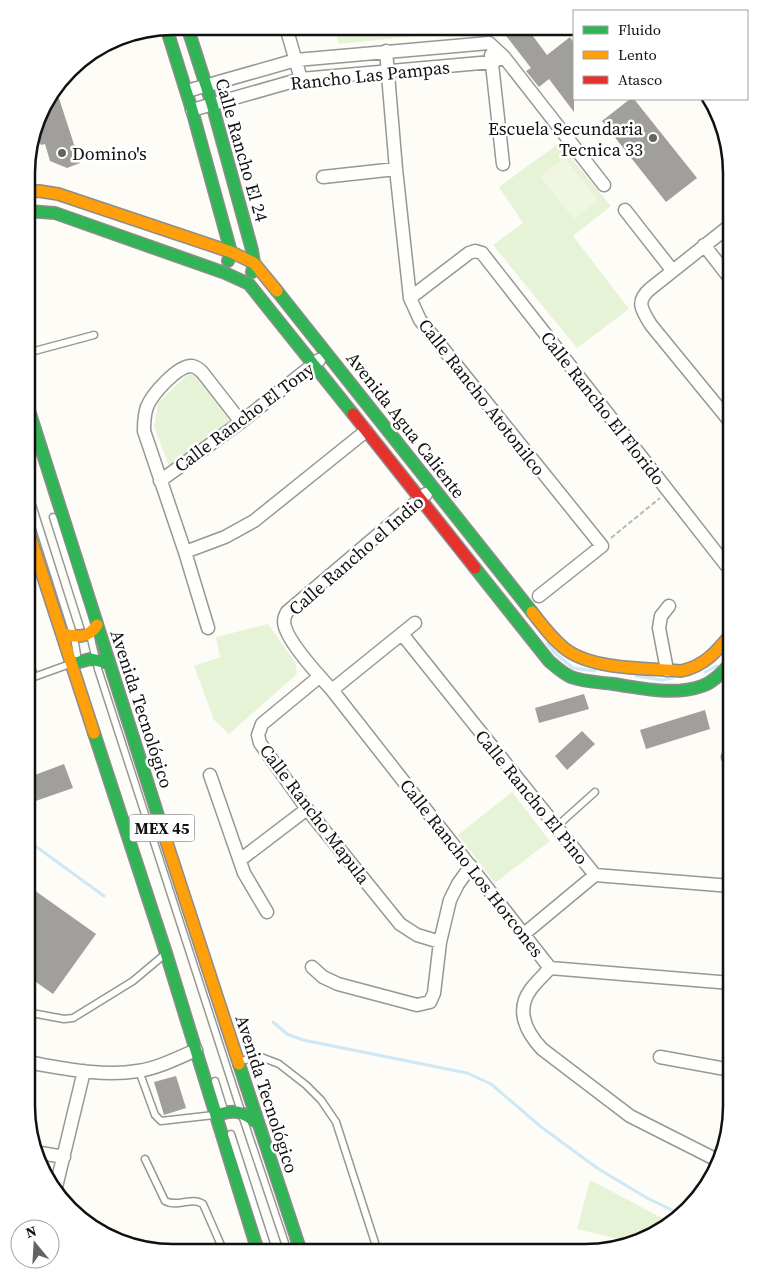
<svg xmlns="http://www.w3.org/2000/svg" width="758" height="1279" font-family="'Source Serif 4',serif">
<rect width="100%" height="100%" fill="#fdfcf7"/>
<path fill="#e7f3d7" d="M 334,27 L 474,28 L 474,30 L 339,44 Z
M 559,143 L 611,206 L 573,236 L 629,309 L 577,348 L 493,245 L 523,223 L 499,187 Z
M 190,372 L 201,375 L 236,416 L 170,468 L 154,427 L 158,403 Z
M 268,624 L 295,662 L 297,674 L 229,734 L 214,720 L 194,666 L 220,657 L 216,637 Z
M 512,792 L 550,841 L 495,883 L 458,835 Z
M 590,1180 L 668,1221 L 641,1242 L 636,1243 L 577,1229 Z"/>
<path fill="#f0f6e1" d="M 564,158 L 598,200 L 574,219 L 540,177 Z"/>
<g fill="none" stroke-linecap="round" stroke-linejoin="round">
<path stroke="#cde8f7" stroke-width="3" d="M 547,643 L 554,652 L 573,668 L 595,671
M 705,672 L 717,666
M 636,676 L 662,680 L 672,678
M 27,840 L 104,896
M 273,1022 L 287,1034 L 303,1040 L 467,1073 L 491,1084 L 540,1126 L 597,1168 L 647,1198 L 678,1213"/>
</g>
<path fill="#a19f9c" d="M 500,28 L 527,28 L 547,55 L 570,37 L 574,43 L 574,112 L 549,79 L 539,87 L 526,71 L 531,68 Z
M 56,89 L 80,163 L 67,168 L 50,161 L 45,144 L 41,145 L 38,139 L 33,136 L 41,108 Z
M 630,99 L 634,99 L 697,178 L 666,202 L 602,121 Z
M 584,694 L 589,709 L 539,723 L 535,708 Z
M 705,710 L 710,729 L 646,749 L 640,730 Z
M 582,731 L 595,744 L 567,770 L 555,756 Z
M 64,764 L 73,788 L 27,804 L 27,778 Z
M 27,885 L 96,934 L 53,994 L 26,975 Z
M 176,1076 L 186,1108 L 164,1115 L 154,1082 Z"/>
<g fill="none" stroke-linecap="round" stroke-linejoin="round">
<g stroke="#979795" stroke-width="9">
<path id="lane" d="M 27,353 L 94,335
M 27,489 L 74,637 L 77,655
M 53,517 L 90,634 L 98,669 L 240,1108
M 27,652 L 34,677 L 70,664
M 27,680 L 34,677
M 556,827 L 595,792
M 26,1012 L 64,1019 L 73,1018 L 133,981 L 164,955
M 240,1061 L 261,1057 L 279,1064 L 306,1085 L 321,1100 L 336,1122 L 378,1252
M 139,1071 L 155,1115 L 161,1121 L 214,1115
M 215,1081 L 224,1110
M 243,1118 L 288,1252
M 231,1134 L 269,1252
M 145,1159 L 165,1201 C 177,1208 192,1196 203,1204 L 224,1252"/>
</g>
<g stroke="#979795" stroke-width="15">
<path id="street" d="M 286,27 L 301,79
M 489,43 L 504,57 L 604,185
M 386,51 L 396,169 L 410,298 L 420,320 L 602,546 L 539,596
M 491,55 L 503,164
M 187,91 L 296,60 L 489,43
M 192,110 L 301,79 L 492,62 L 504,57
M 323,177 L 396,169
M 625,210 L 672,270
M 704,245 L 732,281
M 410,298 L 469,253 L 475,251 L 482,253 L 726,565
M 732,424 L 651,325 C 642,310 635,302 650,289 L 732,224
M 160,481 L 241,422 L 319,360
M 426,494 L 287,612 C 284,617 283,621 285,627 C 290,644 319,676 332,690 L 550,968 L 731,983
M 185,552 L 225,537 L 254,521 L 366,431
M 208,628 L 185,552 L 144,431 C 144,422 144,415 147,407 C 152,394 178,365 192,366 C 197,367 199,369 202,372 L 241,422
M 402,634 L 595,875 L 731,886
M 667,670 L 659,628 L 661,616 L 669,606
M 319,677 L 262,724 L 258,735 L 260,743 L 307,809 L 400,924 L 417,935 L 440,942
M 332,690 L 415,623
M 728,757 L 732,761
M 210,775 L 244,873 L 267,912
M 240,860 L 307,809
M 524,934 L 595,875
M 312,967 L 323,977 L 338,984 L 417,1005 L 430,1002 L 434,993 L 440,942 L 450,900 L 458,884 L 471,866
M 550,968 C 544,975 537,981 531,989 C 515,1010 526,1032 542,1049 L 630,1116 L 715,1159
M 660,1057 L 731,1070
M 26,1062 C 63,1068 101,1077 138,1071 C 158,1068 178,1058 196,1050
M 35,1152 L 64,1157
M 56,1187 L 84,1071"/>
</g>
<g stroke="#8e8d8b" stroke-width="14">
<path id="fast" d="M 187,26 L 212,104 L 252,250 L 254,263 L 252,272
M 166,27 L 192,110 L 231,252 L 228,261
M 27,211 L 55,213 L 225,273 L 249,284 L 353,414
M 277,291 L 532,612
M 27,404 L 162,828
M 475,568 L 549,661 C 556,667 562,673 571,677 C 584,682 599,682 613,684 C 641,688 674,696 702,686 C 714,682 723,671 732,662
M 72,664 L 90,659 L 109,663
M 94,733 L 166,953 L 258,1252
M 239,1064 L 301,1252
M 216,1115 C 236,1109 241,1111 258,1123"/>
</g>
<g stroke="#8e8d8b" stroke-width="14">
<path id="slow" d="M 27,192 L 39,191 L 58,194 L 231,252 L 254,263 L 277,291
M 27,527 L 94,733
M 532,612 C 542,625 554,641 568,651 C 596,670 648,668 681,671 C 705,666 717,651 732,633
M 62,634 C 76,637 88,639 97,625
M 162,828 L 239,1064"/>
</g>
<g stroke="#8e8d8b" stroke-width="14">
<path id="jam" d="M 353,414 L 475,568"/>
</g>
<path stroke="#b9b9b8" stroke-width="2" stroke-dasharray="5 2.5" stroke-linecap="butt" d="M 27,469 L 31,482
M 611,538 L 660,498"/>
<use href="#lane" stroke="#fffffe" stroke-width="6"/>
<use href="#street" stroke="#fffffe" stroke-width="12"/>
<use href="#fast" stroke="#30b455" stroke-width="11"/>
<use href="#slow" stroke="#ff9f0a" stroke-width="11"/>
<use href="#jam" stroke="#e5322d" stroke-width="11"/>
</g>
<g fill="#646362" stroke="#fff" stroke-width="2">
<circle cx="653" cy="138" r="5"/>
<circle cx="62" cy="153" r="5"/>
</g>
<g text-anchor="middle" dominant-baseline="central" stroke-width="5" stroke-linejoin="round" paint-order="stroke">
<rect fill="#fff" stroke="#585858" stroke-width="1" x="129.5" y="814.5" width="65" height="27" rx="4"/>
<g font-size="16" font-weight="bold" fill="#111">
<text x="162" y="828">MEX 45</text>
</g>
<g font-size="18" fill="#111" stroke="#fff">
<text transform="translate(370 75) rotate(-6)">Rancho Las Pampas</text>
<text transform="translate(242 150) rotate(74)">Calle Rancho El 24</text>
<text transform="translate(482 397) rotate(52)">Calle Rancho Atotonilco</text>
<text transform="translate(603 408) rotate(52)">Calle Rancho El Florido</text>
<text transform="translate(244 417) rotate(-37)">Calle Rancho El Tony</text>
<text transform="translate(406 425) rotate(52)">Avenida Agua Caliente</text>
<text transform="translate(356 555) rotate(-41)">Calle Rancho el Indio</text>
<text transform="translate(142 709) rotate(72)">Avenida Tecnológico</text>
<text transform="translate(532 797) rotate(51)">Calle Rancho El Pino</text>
<text transform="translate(315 814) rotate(53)">Calle Rancho Mapula</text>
<text transform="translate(472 868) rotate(52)">Calle Rancho Los Horcones</text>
<text transform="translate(267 1094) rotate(72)">Avenida Tecnológico</text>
</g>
<g font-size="18" fill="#111" stroke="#fff" text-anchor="end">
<text x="643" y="128">Escuela Secundaria<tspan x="643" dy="21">Tecnica 33</tspan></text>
<text x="72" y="153" text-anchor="start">Domino's</text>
</g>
</g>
<path d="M0 0H758V1279H0ZM173 35H585A138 138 0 0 1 723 173V1106A138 138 0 0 1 585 1244H173A138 138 0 0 1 35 1106V173A138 138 0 0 1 173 35Z" fill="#fff" fill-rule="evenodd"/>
<path fill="none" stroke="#111" stroke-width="2.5" d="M173 35H585A138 138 0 0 1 723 173V1106A138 138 0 0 1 585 1244H173A138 138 0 0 1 35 1106V173A138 138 0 0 1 173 35Z"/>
<rect x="573" y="10" width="175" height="90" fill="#ffffff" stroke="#a0a0a0"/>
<rect x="583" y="26" width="25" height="8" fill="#30b455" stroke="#a0a0a0"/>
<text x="618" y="35" font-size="15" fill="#111111">Fluido</text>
<rect x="583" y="51" width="25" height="8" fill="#ff9f0a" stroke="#a0a0a0"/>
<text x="618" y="60" font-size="15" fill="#111111">Lento</text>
<rect x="583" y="76" width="25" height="8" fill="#e5322d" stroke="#a0a0a0"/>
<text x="618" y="85" font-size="15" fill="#111111">Atasco</text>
<g transform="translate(35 1244) rotate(342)"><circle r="24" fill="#ffffff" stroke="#a0a0a0"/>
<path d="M0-4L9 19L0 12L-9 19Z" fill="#646362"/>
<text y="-8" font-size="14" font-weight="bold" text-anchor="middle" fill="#111111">N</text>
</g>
</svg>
